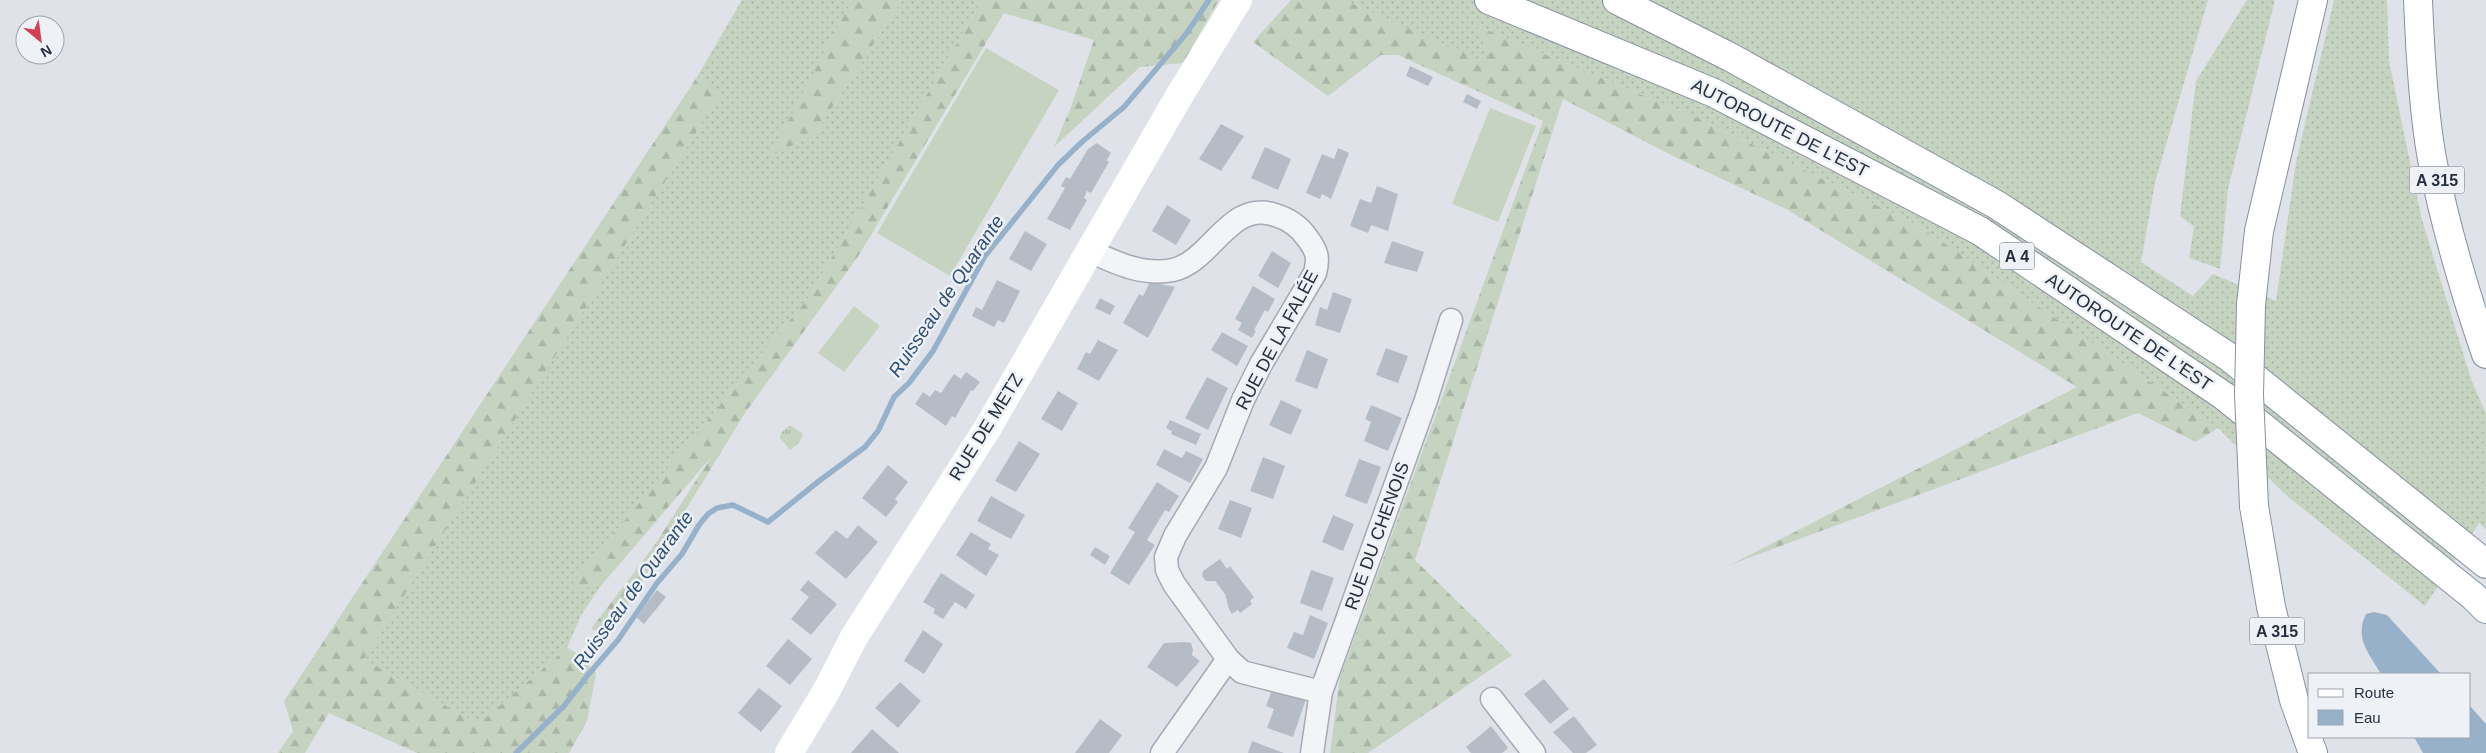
<svg xmlns="http://www.w3.org/2000/svg" width="2486" height="753" font-family="Helvetica,sans-serif">
<defs>
<pattern id="grass-dots" width="8" height="8" patternUnits="userSpaceOnUse" patternTransform="scale(1.25)"><rect width="8" height="8" fill="#c5d3c0"/><path d="M2 2h.1M6 6h.1" fill="none" stroke="#a9b5a6" stroke-width="1.8" stroke-linecap="round"/></pattern>
<pattern id="forest-firs" width="22" height="20" patternUnits="userSpaceOnUse" patternTransform="scale(1.25)"><rect width="22" height="20" fill="#c5d3c0"/><path d="M5 1l3.5 6h-7zM16 11l3.5 6h-7z" fill="#a9b5a6"/></pattern>
<pattern id="park-tufts" width="24" height="20" patternUnits="userSpaceOnUse" patternTransform="scale(1.25)"><rect width="24" height="20" fill="#c5d3c0"/><path d="M3 7l-1-3M5 7V3M7 7l1-3M15 17l-1-3M17 17v-4M19 17l1-3" fill="none" stroke="#a9b5a6"/></pattern>
</defs>
<rect width="100%" height="100%" fill="#dfe3e9"/>
<path fill="url(#grass-dots)" d="M 742,0 L 852,0 L 770,156 L 815,134 L 902,0 L 982,0 L 809,297 L 570,587 L 600,587 L 581,615 L 567,648 L 478,724 L 363,659 L 719,96 L 697,77 Z
M 1344,0 L 2208,0 L 2155,183 L 2141,262 L 2193,296 L 2213,274 L 2276,301 L 2296,162 L 2334,0 L 2387,0 L 2389,61 L 2422,220 L 2472,382 L 2486,413 L 2486,529 L 2479,523 L 2425,606 L 2287,496 L 2218,428 L 1919,226 L 1702,120 L 1477,26 L 1492,66 Z
M 2247,0 L 2275,0 L 2228,189 L 2220,269 L 2189,258 L 2194,227 L 2180,216 L 2196,81 Z"/>
<path fill="url(#forest-firs)" d="M 852,0 L 902,0 L 815,134 L 769,157 Z
M 982,0 L 1219,0 L 1183,63 L 1140,67 L 1054,147 L 1071,107 L 1094,40 L 1004,13 L 859,255 L 745,413 L 609,635 L 591,629 L 654,546 L 711,457 L 600,587 L 569,588 L 809,297 Z
M 1291,0 L 1344,0 L 1491,65 L 1477,26 L 1702,120 L 1919,226 L 2218,428 L 2196,442 L 2138,413 L 1730,565 L 2077,387 L 1786,209 L 1673,156 L 1563,99 L 1415,560 L 1512,655 L 1368,753 L 1330,753 L 1340,677 L 1543,121 L 1398,55 L 1381,55 L 1328,96 L 1253,42 Z
M 697,77 L 719,96 L 364,659 L 478,724 L 567,648 L 577,653 L 596,673 L 587,721 L 569,753 L 417,753 L 329,713 L 305,753 L 278,753 L 293,731 L 284,701 Z"/>
<path fill="url(#park-tufts)" d="M 789,426 L 792,426 L 803,434 L 799,443 L 790,450 L 780,438 L 781,433 Z"/>
<path fill="#c5d3c0" d="M 986,48 L 1059,90 L 950,276 L 877,233 Z
M 1490,108 L 1536,126 L 1498,222 L 1452,204 Z
M 854,306 L 880,326 L 844,372 L 818,353 Z"/>
<path fill="#98b1ca" d="M 2374,612 L 2387,615 L 2441,674 L 2381,674 C 2369,653 2354,638 2366,614 Z
M 2470,706 L 2486,724 L 2486,753 L 2423,753 L 2414,737 L 2470,737 Z"/>
<g fill="none" stroke-linecap="round" stroke-linejoin="round">
<path stroke="#98b1ca" stroke-width="5.5" d="M 516,753 L 564,706 L 587,676 L 618,640 L 657,583 L 682,554 L 699,525 L 708,514 L 717,508 L 733,505 L 768,522 L 819,481 L 865,447 L 878,431 L 894,397 L 909,383 L 933,351 L 985,256 L 1058,165 L 1083,141 L 1124,107 L 1186,34 L 1209,0"/>
</g>
<path fill="#b6bcc6" d="M 1410,66 L 1433,77 L 1428,86 L 1406,76 Z
M 1467,94 L 1481,101 L 1477,109 L 1463,102 Z
M 1221,124 L 1244,136 L 1221,171 L 1199,159 Z
M 1097,143 L 1111,153 L 1107,160 L 1109,162 L 1091,193 L 1087,191 L 1084,198 L 1087,200 L 1070,230 L 1047,219 L 1065,188 L 1061,186 L 1066,177 L 1070,179 L 1088,149 Z
M 1265,147 L 1291,159 L 1278,190 L 1251,178 Z
M 1338,148 L 1349,153 L 1331,199 L 1322,194 L 1320,199 L 1306,193 L 1322,154 L 1334,159 Z
M 1377,186 L 1398,194 L 1388,231 L 1371,225 L 1368,233 L 1350,226 L 1360,199 L 1371,203 Z
M 1167,205 L 1191,220 L 1176,245 L 1152,231 Z
M 1025,231 L 1047,244 L 1031,271 L 1009,259 Z
M 1392,241 L 1424,252 L 1417,272 L 1384,263 Z
M 1272,251 L 1291,263 L 1278,288 L 1258,276 Z
M 997,280 L 1020,291 L 1004,323 L 998,320 L 994,327 L 972,316 L 976,307 L 982,310 Z
M 1150,282 L 1175,287 L 1148,338 L 1123,323 L 1139,294 L 1143,296 Z
M 1253,286 L 1275,299 L 1268,312 L 1265,310 L 1254,330 L 1256,331 L 1252,338 L 1238,330 L 1242,323 L 1235,319 Z
M 1333,292 L 1352,299 L 1340,333 L 1315,325 L 1320,307 L 1327,310 Z
M 1100,298 L 1115,306 L 1110,315 L 1095,308 Z
M 1222,332 L 1248,346 L 1237,366 L 1211,350 Z
M 1098,340 L 1118,350 L 1099,381 L 1077,369 L 1086,352 L 1090,354 Z
M 1386,348 L 1408,356 L 1398,383 L 1376,375 Z
M 1307,350 L 1328,359 L 1317,389 L 1295,381 Z
M 966,372 L 980,382 L 973,391 L 971,390 L 955,418 L 952,416 L 946,426 L 915,404 L 923,392 L 930,397 L 935,390 L 941,393 L 954,374 L 961,379 Z
M 1207,377 L 1228,388 L 1208,430 L 1185,418 Z
M 1058,391 L 1078,403 L 1062,431 L 1041,419 Z
M 1281,400 L 1302,410 L 1291,435 L 1269,425 Z
M 1371,405 L 1402,418 L 1388,451 L 1364,441 L 1371,422 L 1365,419 Z
M 1170,420 L 1201,434 L 1196,445 L 1171,434 L 1172,431 L 1166,428 Z
M 1019,441 L 1040,454 L 1016,492 L 995,481 Z
M 1164,449 L 1182,458 L 1186,451 L 1203,459 L 1190,483 L 1156,465 Z
M 1263,457 L 1285,466 L 1273,499 L 1250,491 Z
M 1359,459 L 1381,467 L 1367,504 L 1345,496 Z
M 888,465 L 908,482 L 895,499 L 898,502 L 886,517 L 862,498 Z
M 1157,482 L 1179,496 L 1169,512 L 1165,510 L 1147,540 L 1155,545 L 1129,585 L 1110,573 L 1135,532 L 1128,528 Z
M 991,496 L 1025,515 L 1011,539 L 977,521 Z
M 1230,500 L 1252,508 L 1241,538 L 1218,529 Z
M 1333,515 L 1354,524 L 1343,551 L 1322,542 Z
M 858,525 L 878,542 L 846,579 L 815,553 L 836,530 L 847,539 Z
M 971,532 L 991,544 L 988,549 L 999,555 L 986,576 L 956,555 Z
M 1095,547 L 1110,556 L 1105,565 L 1090,555 Z
M 1220,559 L 1227,569 L 1230,566 L 1254,597 L 1250,601 L 1252,604 L 1240,613 L 1238,610 L 1232,614 L 1229,609 L 1225,594 L 1215,581 L 1206,581 L 1202,576 L 1203,571 Z
M 1311,570 L 1334,578 L 1322,611 L 1300,603 Z
M 941,573 L 975,595 L 966,609 L 955,602 L 943,619 L 933,613 L 935,609 L 923,602 Z
M 808,580 L 837,604 L 811,635 L 791,619 L 809,597 L 800,590 Z
M 657,590 L 666,597 L 644,624 L 636,617 Z
M 1310,615 L 1328,623 L 1314,659 L 1287,648 L 1294,632 L 1303,635 Z
M 923,630 L 943,644 L 924,674 L 904,661 Z
M 788,639 L 812,659 L 790,685 L 766,666 Z
M 1184,642 L 1191,643 L 1193,650 L 1192,655 L 1200,661 L 1177,687 L 1147,667 L 1164,643 Z
M 1544,679 L 1569,709 L 1550,724 L 1524,694 Z
M 900,682 L 921,701 L 898,728 L 875,708 Z
M 1273,687 L 1306,699 L 1293,737 L 1267,728 L 1274,709 L 1266,706 Z
M 759,688 L 782,706 L 761,732 L 738,713 Z
M 1574,716 L 1597,745 L 1586,753 L 1573,753 L 1553,732 Z
M 1100,719 L 1122,735 L 1109,753 L 1075,753 Z
M 1491,726 L 1508,748 L 1502,753 L 1471,753 L 1466,747 Z
M 872,729 L 899,753 L 851,753 Z
M 1252,741 L 1284,753 L 1248,753 Z"/>
<g fill="none" stroke-linecap="round" stroke-linejoin="round">
<g stroke="#a4aab3" stroke-width="25">
<path id="minor" d="M 1090,251 C 1116,263 1143,276 1173,270 C 1211,262 1230,199 1275,215 C 1289,219 1300,227 1308,239 C 1317,251 1319,258 1315,273 L 1261,364 L 1243,400 L 1216,468 L 1175,536 L 1166,557 L 1167,570 L 1174,584 L 1228,659 L 1242,672 L 1321,692
M 1492,699 L 1534,753
M 1162,753 L 1228,659
M 1312,753 L 1321,692 L 1426,400 L 1451,320"/>
</g>
<g stroke="#8690a0" stroke-width="30">
<path id="motorway" d="M 1489,0 L 1714,93 L 1980,231 L 2224,396 L 2473,596 L 2486,609
M 1617,0 L 1730,57 L 1997,205 L 2229,357 L 2486,564
M 2418,0 C 2420,50 2423,110 2432,159 C 2445,225 2464,290 2486,354
M 2251,305 L 2259,231 L 2313,0
M 2254,506 L 2271,607 L 2294,700 L 2313,753"/>
</g>
<use href="#minor" stroke="#f2f4f7" stroke-width="22"/>
<path stroke="#fff" stroke-width="28" d="M 789,753 L 827,690 L 854,637 L 987,429 L 1178,98 L 1238,0"/>
<use href="#motorway" stroke="#fff" stroke-width="28"/>
<g stroke="#8690a0" stroke-width="30" stroke-linecap="butt">
<path id="motorway-bridge" d="M 2251,305 L 2249,395 L 2254,506"/>
</g>
<use href="#motorway-bridge" stroke="#fff" stroke-width="28"/>
</g>
<g text-anchor="middle" dominant-baseline="central" stroke-width="5" stroke-linejoin="round" paint-order="stroke">
<g fill="#eef2f6" stroke="#636a77" stroke-width="1">
<rect x="2409.5" y="166.5" width="55" height="27" rx="4"/>
<rect x="1999.5" y="242.5" width="35" height="27" rx="4"/>
<rect x="2249.5" y="617.5" width="55" height="27" rx="4"/>
</g>
<g font-size="16" font-weight="bold" fill="#273040">
<text x="2437" y="180">A 315</text>
<text x="2017" y="256">A 4</text>
<text x="2277" y="631">A 315</text>
</g>
<g font-size="18" fill="#273040" stroke="#eef2f6">
<text transform="translate(1780 128) rotate(27)">AUTOROUTE DE L’EST</text>
<text transform="translate(2129 332) rotate(34)">AUTOROUTE DE L’EST</text>
<text transform="translate(1277 340) rotate(-62)">RUE DE LA FALÉE</text>
<text transform="translate(986 427) rotate(-58)">RUE DE METZ</text>
<text transform="translate(1377 536) rotate(-70)">RUE DU CHENOIS</text>
</g>
<g font-size="19" font-style="italic" fill="#304f76" stroke="#eef2f6">
<text transform="translate(946 296) rotate(-56)">Ruisseau de Quarante</text>
<text transform="translate(633 590) rotate(-54)">Ruisseau de Quarante</text>
</g>
</g>
<rect x="2308" y="673" width="162" height="65" fill="#eef2f6" stroke="#9ea4ad"/>
<rect x="2318" y="689" width="25" height="8" fill="#ffffff" stroke="#9ea4ad"/>
<text x="2354" y="698" font-size="15" fill="#273040">Route</text>
<rect x="2318" y="710" width="25" height="15" fill="#98b1ca" stroke="#9ea4ad"/>
<text x="2354" y="723" font-size="15" fill="#273040">Eau</text>
<g transform="translate(40 40) rotate(151)"><circle r="24" fill="#eef2f6" stroke="#9ea4ad"/>
<path d="M0-4L9 19L0 12L-9 19Z" fill="#d33f55"/>
<text y="-8" font-size="14" font-weight="bold" text-anchor="middle" fill="#273040">N</text>
</g>
</svg>
